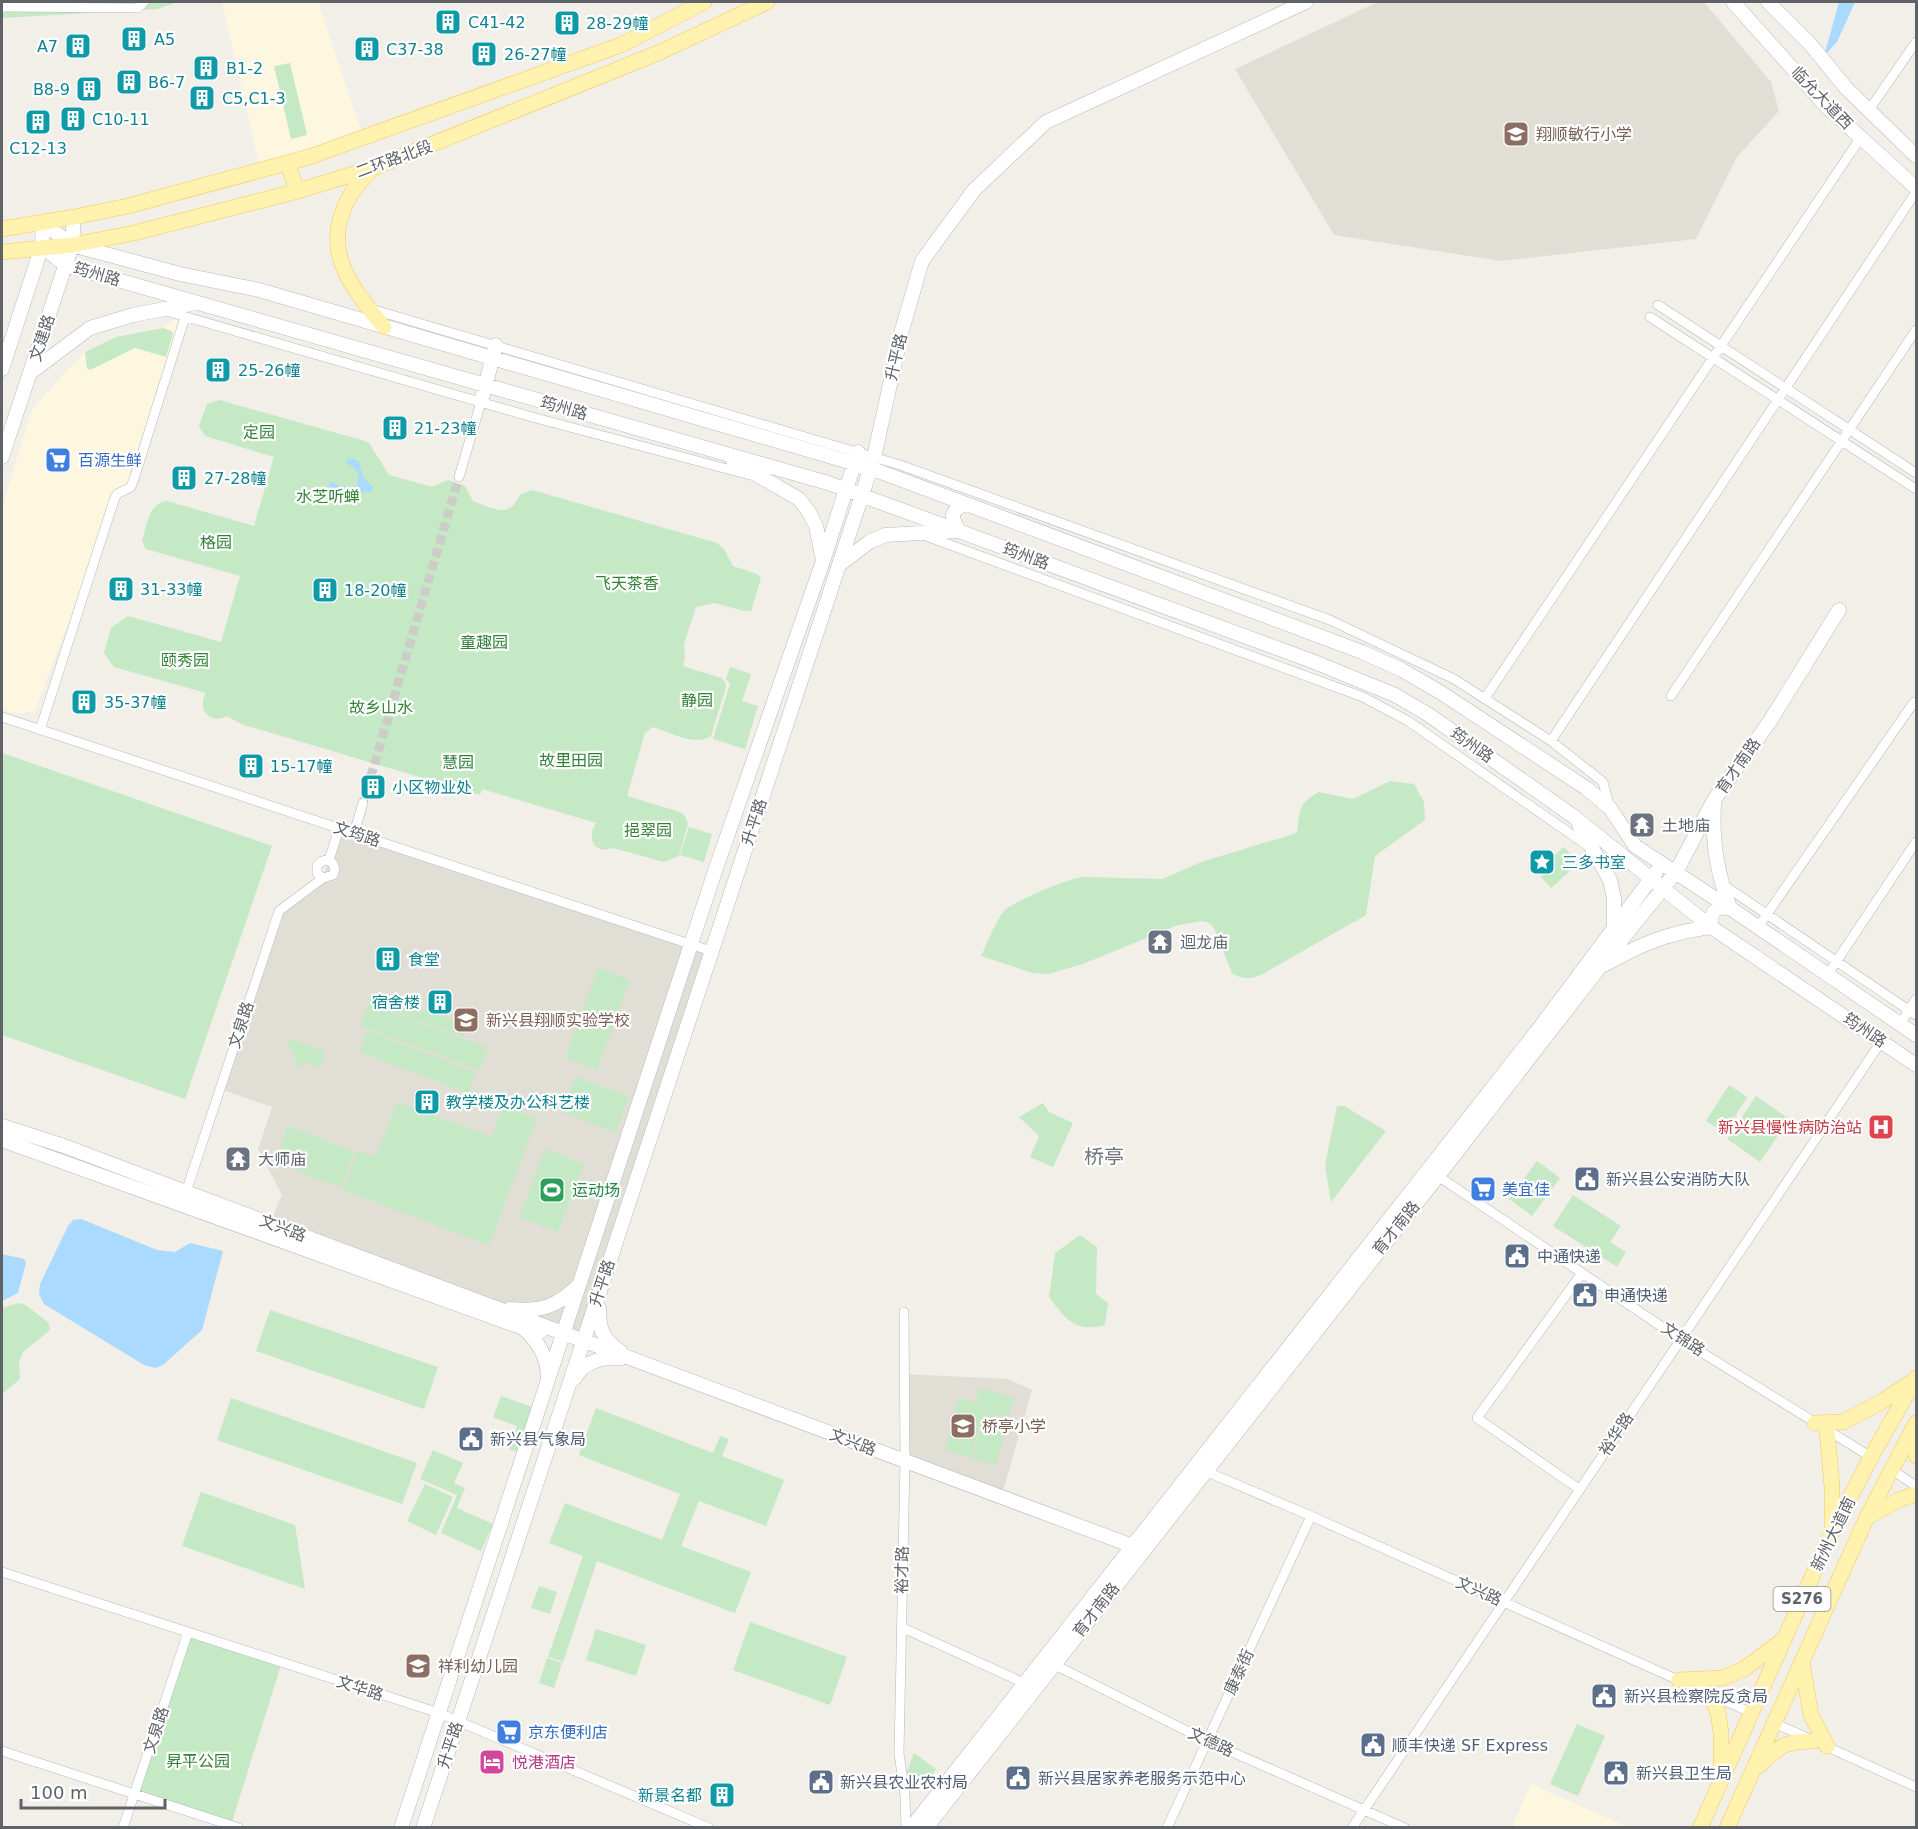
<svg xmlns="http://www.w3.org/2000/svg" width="1918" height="1829" font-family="'DejaVu Sans','Noto Sans SC',sans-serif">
<rect width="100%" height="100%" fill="#f1efe8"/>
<path fill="#fef7e0" d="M 222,2 L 318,2 L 363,137 L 260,169 Z
M 185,314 L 134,479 L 117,494 L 35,711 L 15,714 L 2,709 L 2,508 L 32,409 L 85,352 L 116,337 L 163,328 Z
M 1531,1784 L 1612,1820 L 1628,1827 L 1512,1827 Z"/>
<path fill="#e1ded6" d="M 1378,2 L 1704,2 L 1771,82 L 1779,111 L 1737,157 L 1696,239 L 1501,261 L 1334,235 L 1235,69 Z
M 339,829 L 711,951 L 583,1341 L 270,1224 L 282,1195 L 258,1149 L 272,1107 L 220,1089 L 279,911 L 323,878 Z
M 904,1374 L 1008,1379 L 1032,1390 L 1001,1498 L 905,1462 Z"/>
<path fill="#c5e8c5" d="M 2,2 L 179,2 L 157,9 L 2,18 Z
M 290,63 L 307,135 L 291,139 L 274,66 Z
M 163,328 L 172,331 L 173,334 L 166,357 L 135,348 L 90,370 L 87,368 L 85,352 L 116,337 Z
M 219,400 L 365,441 L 369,443 L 389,475 L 429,486 L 434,486 L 448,480 L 465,486 L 473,501 C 481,504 499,513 508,509 C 515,506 517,499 521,494 L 532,490 L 717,543 L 724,549 L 733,566 L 757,574 L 761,578 L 751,611 L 744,611 L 715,603 L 696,607 L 684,644 L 685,658 L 683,666 L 721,678 L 725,682 L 726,687 L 711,736 C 695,747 669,732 653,727 L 645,733 L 627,796 L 680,812 L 685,816 L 688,824 L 679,856 L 664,862 L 613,848 L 602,850 L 595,846 L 592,840 L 592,831 L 596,823 L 482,789 L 480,795 L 241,724 L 227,716 C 217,721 209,719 203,709 L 203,699 L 206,693 L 114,667 L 104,653 L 111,628 L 128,616 L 221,642 L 240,576 L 146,549 L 142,541 C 147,526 148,503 167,501 L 254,526 L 274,457 L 205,436 L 199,426 L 207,404 Z
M 730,667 L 751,674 L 742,701 L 758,706 L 745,749 L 713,739 L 730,684 L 726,679 Z
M 2,753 L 272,846 L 185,1099 L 2,1035 Z
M 1390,781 L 1414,784 L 1424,802 L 1425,820 L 1375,856 L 1366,915 L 1261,975 C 1250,979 1242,980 1232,973 L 1214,928 L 1209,923 L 1203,921 L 1178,925 L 1083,964 L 1048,974 L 1033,973 L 981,956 C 986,946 998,916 1005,910 C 1015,901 1069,878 1083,877 L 1163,879 L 1201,862 L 1297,833 C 1300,811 1298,803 1319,792 L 1353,799 Z
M 689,827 L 712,834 L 704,862 L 680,855 Z
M 1564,847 L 1579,863 L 1551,888 L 1541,877 L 1554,864 L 1550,859 Z
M 598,968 L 630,980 L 597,1070 L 565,1058 Z
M 371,996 L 393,1004 L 390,1012 L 488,1048 L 480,1070 L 360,1026 Z
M 396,1000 L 467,1025 L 463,1037 L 392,1011 Z
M 367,1031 L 476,1072 L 468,1093 L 359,1052 Z
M 286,1037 L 325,1051 L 320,1067 L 304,1062 L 296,1068 L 295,1058 Z
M 576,1077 L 629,1096 L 616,1132 L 563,1113 Z
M 1729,1085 L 1747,1097 L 1725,1133 L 1706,1121 Z
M 1756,1096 L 1789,1119 L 1760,1162 L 1727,1139 Z
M 397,1102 L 492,1137 L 504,1106 L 537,1119 L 489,1245 L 343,1190 L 358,1151 L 376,1157 Z
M 1043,1103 L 1049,1112 L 1073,1123 L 1053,1167 L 1030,1157 L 1039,1136 L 1019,1117 Z
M 1337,1106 L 1344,1106 L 1386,1131 L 1331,1202 L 1325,1165 Z
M 288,1126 L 355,1152 L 341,1187 C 321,1180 278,1171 281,1144 C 282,1138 286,1132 288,1126 Z
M 545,1149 L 584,1164 L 558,1232 L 519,1217 Z
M 1537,1161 L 1560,1178 L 1532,1216 L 1509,1199 Z
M 1573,1195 L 1621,1226 L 1610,1242 L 1626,1252 L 1617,1267 L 1553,1226 Z
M 1080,1235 L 1097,1247 L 1096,1294 L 1108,1303 L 1105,1325 C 1074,1333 1066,1319 1049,1297 L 1055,1253 Z
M 18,1303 L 24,1304 L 49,1323 L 50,1330 L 23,1352 L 19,1362 L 20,1379 L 2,1394 L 2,1308 Z
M 270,1310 L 438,1367 L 424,1409 L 256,1351 Z
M 979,1388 L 1014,1398 L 1008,1418 L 983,1412 L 971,1457 L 945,1450 L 959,1398 L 976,1402 Z
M 501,1396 L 532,1407 L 517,1452 L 509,1449 L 517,1426 L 493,1417 Z
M 231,1398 L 417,1463 L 402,1504 L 217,1440 Z
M 596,1408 L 713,1453 L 720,1436 L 729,1439 L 722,1456 L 784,1480 L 766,1526 L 699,1501 L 681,1546 L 751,1572 L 735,1613 L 597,1561 L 563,1662 L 548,1657 L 583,1556 L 549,1543 L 565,1503 L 662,1540 L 680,1494 L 579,1455 Z
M 984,1413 L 1008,1420 L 996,1465 L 972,1459 Z
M 433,1450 L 463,1463 L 454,1483 L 465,1488 L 457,1508 L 493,1524 L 481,1551 L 441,1533 L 457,1495 L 420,1479 Z
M 425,1484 L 453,1497 L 436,1535 L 407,1521 Z
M 201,1492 L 295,1525 L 305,1589 L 182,1546 Z
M 539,1586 L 557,1592 L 550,1614 L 531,1608 Z
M 750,1622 L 847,1657 L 830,1705 L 733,1670 Z
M 596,1629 L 646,1645 L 636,1676 L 586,1660 Z
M 188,1632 L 282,1662 L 231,1825 L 135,1793 Z
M 547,1658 L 562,1663 L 554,1688 L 539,1683 Z
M 1577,1724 L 1605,1736 L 1578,1796 L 1550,1784 Z
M 914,1753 L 936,1769 L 926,1787 L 906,1774 Z"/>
<path fill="#aadaff" d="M 1839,2 L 1855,2 L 1837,42 L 1824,56 Z
M 350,458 C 363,461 360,467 363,478 L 373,486 L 372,492 L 351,493 L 343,497 C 336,495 332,492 329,486 L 331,481 L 339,486 L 353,487 L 357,485 C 362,470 354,469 346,462 Z
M 81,1219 L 157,1250 L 175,1252 L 190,1243 L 223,1251 L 202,1330 L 163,1365 L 155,1368 L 144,1365 L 44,1304 L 39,1294 L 40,1284 L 68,1226 L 73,1220 Z
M 2,1254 L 24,1259 L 26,1263 L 18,1293 L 2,1301 Z"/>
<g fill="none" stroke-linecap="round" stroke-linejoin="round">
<path stroke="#ccccc8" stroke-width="9" stroke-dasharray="9 4.5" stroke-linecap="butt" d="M 363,803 L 459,477"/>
<g stroke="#b5b8bc" stroke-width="10">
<path id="street" d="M 2,7 L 138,8 L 144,2
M 1869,110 L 1916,42
M 1658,305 L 1916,473
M 371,309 L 900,465 L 1330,620 L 1454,679 L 1551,741 L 1603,782 L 1610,808
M 166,311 L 532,417 L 750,475
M 1650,317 L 1916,489
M 459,477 L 481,402
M 926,536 L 1363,697 L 1408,721 L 1588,846
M 1671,696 L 1916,330
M 1485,698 L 1861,137
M 2,717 L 711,951
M 40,730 L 114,500 L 117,494 L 131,487 L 134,479 L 185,317
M 1551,741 L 1916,192
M 354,833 L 363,803
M 329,860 L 339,829
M 1722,884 L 1916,1015
M 1758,927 L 1914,702
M 1828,974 L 1916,842
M 1900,1024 L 1916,999
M 1438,1176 L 1680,1339 L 1871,1457
M 186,1192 L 279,911 L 323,878 L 333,875 L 335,869 C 333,861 329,859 322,861 L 317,866 L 317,873 L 323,878
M 904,1312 L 905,1462 L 899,1753 L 905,1796 L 906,1828
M 1892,1470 L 1916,1486
M 1205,1471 L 1311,1516 L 1752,1713
M 1579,1489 L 1477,1418 L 1582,1273
M 2,1572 L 439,1713 L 709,1828
M 901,1627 L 1024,1683
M 1053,1664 L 1207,1741 L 1405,1828
M 1774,1723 L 1810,1739
M 1823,1745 L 1916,1787
M 2,1751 L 239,1828
M 123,1828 L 188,1632
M 1167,1828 L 1311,1516
M 1352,1828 L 1881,1042"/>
</g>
<g stroke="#b6babf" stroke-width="15">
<path id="secondary" d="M 1733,2 L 1826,106 L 1916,188
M 1768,2 L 1811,45 L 1846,88 L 1916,156
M 43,223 L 72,245 L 180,274 L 259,290 L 870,468 L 1362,652 L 1402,670 L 1440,692 L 1586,788 L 1610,808 L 1635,846 L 1730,908 L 1916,1035
M 42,246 L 65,265 L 828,483 L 1312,661 L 1395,695 L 1429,715 L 1573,816 L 1711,927 L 1916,1065
M 2,369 L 42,246 L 43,223
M 30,373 L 90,328 L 133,315 L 196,303
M 481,402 L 496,345
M 2,457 L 72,245 L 74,217
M 733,461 L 799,499 L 809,512 L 816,526 L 823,560
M 839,565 L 869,542 L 885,535 L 959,531 C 951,517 949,512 965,504
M 1714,804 C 1712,843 1717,872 1730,908
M 1579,825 L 1610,880 L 1614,898 L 1614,929
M 1711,927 C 1710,911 1715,907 1730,908
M 1606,964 C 1643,943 1668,933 1711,927
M 2,1126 L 64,1146 L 186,1192 L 1138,1548
M 2,1140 L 523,1328 L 541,1331
M 599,1308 C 599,1329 602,1339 621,1352
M 510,1309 C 540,1312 557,1307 579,1285
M 523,1328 C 538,1341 548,1358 548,1378
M 574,1379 C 584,1361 602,1357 622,1358
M 401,1828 L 715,871 L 823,561 L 858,452
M 423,1828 L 862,495 L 874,457 L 902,330 L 922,261 L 974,190 L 1046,122 L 1306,2
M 911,1828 L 1541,1026 L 1656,872
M 926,1828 L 1438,1176 L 1599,968 L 1676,872 L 1714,800 L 1770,721 L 1839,610"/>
</g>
<g stroke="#f2c960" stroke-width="16">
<path id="primary" d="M 287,164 L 298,191
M 372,169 C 365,177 357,185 351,194 C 319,248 349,285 384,327
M 2,229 L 74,217 L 128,206 L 309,157 L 621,45 L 704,2
M 2,252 L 72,245 L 134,233 L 298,191 L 373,168 L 658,53 L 767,2
M 1815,1423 L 1843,1422 L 1883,1401 L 1913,1381
M 1827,1430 L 1832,1487 L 1832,1529
M 1916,1439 L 1916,1456
M 1867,1517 L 1901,1499 L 1916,1494
M 1802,1662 L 1811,1715 L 1827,1746
M 1679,1680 L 1723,1678 L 1744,1669 L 1783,1640
M 1708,1693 L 1718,1712 L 1721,1733 L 1721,1774
M 1759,1766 C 1780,1746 1784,1741 1814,1741
M 1700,1828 L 1832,1532 L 1871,1457 L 1916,1378
M 1727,1828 L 1867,1517 L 1916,1423"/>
</g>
<use href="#street" stroke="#fff" stroke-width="9"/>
<use href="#secondary" stroke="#fff" stroke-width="14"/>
<use href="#primary" stroke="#fff2af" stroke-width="15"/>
</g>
<defs>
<g id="building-square" transform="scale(1.35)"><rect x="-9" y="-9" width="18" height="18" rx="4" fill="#0f9aa8" stroke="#fff"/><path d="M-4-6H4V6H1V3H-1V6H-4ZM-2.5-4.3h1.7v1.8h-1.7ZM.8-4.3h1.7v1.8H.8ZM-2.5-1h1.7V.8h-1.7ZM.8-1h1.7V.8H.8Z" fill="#fff"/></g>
<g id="school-square" transform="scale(1.35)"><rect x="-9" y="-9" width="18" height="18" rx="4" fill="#8d6e63" stroke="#fff"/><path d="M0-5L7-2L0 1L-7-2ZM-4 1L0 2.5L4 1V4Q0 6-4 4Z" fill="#fff"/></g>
<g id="supermarket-square" transform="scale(1.35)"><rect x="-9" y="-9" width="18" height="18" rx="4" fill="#3f7fe0" stroke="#fff"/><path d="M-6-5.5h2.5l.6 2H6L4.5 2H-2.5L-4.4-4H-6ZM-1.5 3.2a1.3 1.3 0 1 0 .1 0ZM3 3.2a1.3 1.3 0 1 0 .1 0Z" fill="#fff"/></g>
<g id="temple-square" transform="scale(1.35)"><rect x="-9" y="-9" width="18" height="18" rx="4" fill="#6b7280" stroke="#fff"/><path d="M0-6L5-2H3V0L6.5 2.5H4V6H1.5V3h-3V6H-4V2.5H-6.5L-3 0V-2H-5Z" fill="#fff"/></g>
<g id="sight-square" transform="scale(1.35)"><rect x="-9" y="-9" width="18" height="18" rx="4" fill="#0f9aa8" stroke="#fff"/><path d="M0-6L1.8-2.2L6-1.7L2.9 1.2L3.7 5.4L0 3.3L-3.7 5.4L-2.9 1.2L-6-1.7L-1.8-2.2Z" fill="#fff"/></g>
<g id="hospital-square" transform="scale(1.35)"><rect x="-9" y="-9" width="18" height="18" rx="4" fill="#e0444e" stroke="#fff"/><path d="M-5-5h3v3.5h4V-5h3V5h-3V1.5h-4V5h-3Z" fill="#fff"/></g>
<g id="civic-square" transform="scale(1.35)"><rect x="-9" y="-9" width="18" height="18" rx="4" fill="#5c6f8a" stroke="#fff"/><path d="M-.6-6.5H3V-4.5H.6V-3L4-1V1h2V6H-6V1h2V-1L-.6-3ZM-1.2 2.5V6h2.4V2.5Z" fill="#fff"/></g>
<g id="stadium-square" transform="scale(1.35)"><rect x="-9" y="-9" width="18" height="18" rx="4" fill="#2e9e5b" stroke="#fff"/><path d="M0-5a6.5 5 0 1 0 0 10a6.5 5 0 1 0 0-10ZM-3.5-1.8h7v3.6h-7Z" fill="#fff"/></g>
<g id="hotel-square" transform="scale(1.35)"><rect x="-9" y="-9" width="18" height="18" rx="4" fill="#d1479c" stroke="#fff"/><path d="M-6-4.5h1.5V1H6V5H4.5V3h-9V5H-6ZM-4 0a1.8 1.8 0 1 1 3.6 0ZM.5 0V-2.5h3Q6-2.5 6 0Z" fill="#fff"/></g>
</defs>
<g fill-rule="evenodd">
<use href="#building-square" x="448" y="22"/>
<use href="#building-square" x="567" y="23"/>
<use href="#building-square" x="134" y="39"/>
<use href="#building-square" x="78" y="46"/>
<use href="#building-square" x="367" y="49"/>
<use href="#building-square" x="484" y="54"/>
<use href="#building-square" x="206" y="68"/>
<use href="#building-square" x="129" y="82"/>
<use href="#building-square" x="89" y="89"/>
<use href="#building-square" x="202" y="98"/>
<use href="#building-square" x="73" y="119"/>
<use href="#building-square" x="38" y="122"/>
<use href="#school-square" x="1516" y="134"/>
<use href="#building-square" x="218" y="370"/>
<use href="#building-square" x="395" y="428"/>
<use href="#supermarket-square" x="58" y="460"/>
<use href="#building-square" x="184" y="478"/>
<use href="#building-square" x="121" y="589"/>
<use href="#building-square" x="325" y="590"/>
<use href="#building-square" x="84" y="702"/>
<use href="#building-square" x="251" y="766"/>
<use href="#building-square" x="373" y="787"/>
<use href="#temple-square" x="1642" y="825"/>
<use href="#sight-square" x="1542" y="862"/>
<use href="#temple-square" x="1160" y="942"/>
<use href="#building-square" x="388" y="959"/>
<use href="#building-square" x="440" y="1002"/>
<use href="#school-square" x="466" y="1020"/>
<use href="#building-square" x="427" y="1102"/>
<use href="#hospital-square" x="1881" y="1127"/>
<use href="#temple-square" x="238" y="1159"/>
<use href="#civic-square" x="1587" y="1179"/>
<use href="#supermarket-square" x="1483" y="1189"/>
<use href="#stadium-square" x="552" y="1190"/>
<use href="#civic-square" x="1517" y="1256"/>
<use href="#civic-square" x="1585" y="1295"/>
<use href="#school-square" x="963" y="1426"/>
<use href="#civic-square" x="471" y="1439"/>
<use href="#school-square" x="418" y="1666"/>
<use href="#civic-square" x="1604" y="1696"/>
<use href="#supermarket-square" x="509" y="1732"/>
<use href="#civic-square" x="1373" y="1745"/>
<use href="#hotel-square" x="492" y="1762"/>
<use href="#civic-square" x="1616" y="1773"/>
<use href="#civic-square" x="1018" y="1778"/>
<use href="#civic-square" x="821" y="1782"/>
<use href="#building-square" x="722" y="1795"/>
</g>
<g text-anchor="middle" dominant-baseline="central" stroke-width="4.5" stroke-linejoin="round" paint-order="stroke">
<rect fill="#fff" stroke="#8f9295" stroke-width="1.5" x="1773.5" y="1587" width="57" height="24" rx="4.5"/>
<g font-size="15" font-weight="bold" fill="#5f6368">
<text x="1802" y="1599">S276</text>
</g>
<g font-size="16" fill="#0d838f" stroke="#fff" text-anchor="start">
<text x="468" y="22">C41-42</text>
<text x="586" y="23">28-29幢</text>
<text x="154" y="39">A5</text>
<text x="58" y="46" text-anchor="end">A7</text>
<text x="386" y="49">C37-38</text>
<text x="504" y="54">26-27幢</text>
<text x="226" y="68">B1-2</text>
<text x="148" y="82">B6-7</text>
<text x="70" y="89" text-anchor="end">B8-9</text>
<text x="222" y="98">C5,C1-3</text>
<text x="92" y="119">C10-11</text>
<text x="38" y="148" text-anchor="middle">C12-13</text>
<text x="238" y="370">25-26幢</text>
<text x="414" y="428">21-23幢</text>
<text x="204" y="478">27-28幢</text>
<text x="140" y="589">31-33幢</text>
<text x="344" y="590">18-20幢</text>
<text x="104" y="702">35-37幢</text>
<text x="270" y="766">15-17幢</text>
<text x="392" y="787">小区物业处</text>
<text x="1562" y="862">三多书室</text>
<text x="408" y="959">食堂</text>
<text x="420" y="1002" text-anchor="end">宿舍楼</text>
<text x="446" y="1102">教学楼及办公科艺楼</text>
<text x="702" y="1795" text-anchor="end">新景名都</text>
</g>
<g font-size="16" fill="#5f6368" stroke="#fff">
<text transform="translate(1822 98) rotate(46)">临允大道西</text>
<text transform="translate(394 159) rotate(-20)">二环路北段</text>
<text transform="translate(97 274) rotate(16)">筠州路</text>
<text transform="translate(42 338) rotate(-72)">文建路</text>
<text transform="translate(896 357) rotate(-77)">升平路</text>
<text transform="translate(564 408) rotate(16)">筠州路</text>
<text transform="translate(1026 556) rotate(20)">筠州路</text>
<text transform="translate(1472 745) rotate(35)">筠州路</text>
<text transform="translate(1738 766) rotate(-55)">育才南路</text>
<text transform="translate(754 822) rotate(-72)">升平路</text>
<text transform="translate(357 834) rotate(18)">文筠路</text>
<text transform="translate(241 1025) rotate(-72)">文泉路</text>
<text transform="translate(1865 1030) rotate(34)">筠州路</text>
<text transform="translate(283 1228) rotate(21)">文兴路</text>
<text transform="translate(1396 1228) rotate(-51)">育才南路</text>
<text transform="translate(602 1283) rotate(-72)">升平路</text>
<text transform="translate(1683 1339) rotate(33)">文锦路</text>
<text transform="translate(1616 1434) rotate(-56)">裕华路</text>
<text transform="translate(853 1442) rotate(21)">文兴路</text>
<text transform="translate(1833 1534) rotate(-64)">新州大道南</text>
<text transform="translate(902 1570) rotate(-89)">裕才路</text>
<text transform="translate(1479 1591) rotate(24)">文兴路</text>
<text transform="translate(1096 1610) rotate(-52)">育才南路</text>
<text transform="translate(1239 1672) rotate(-65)">康泰街</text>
<text transform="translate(360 1688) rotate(18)">文华路</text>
<text transform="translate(156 1730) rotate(-72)">文泉路</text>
<text transform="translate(1211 1742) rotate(25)">文德路</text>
<text transform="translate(450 1745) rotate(-72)">升平路</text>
</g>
<g font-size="16" fill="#785e54" stroke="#fff" text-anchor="start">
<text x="1536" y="134">翔顺敏行小学</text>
<text x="486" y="1020">新兴县翔顺实验学校</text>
<text x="982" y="1426">桥亭小学</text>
<text x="438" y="1666">祥利幼儿园</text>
</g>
<g font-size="16" fill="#348238" stroke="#fff">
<text x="259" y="432">定园</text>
<text x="328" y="496">水芝听蝉</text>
<text x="216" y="542">格园</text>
<text x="627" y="583">飞天茶香</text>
<text x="484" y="642">童趣园</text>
<text x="185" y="660">颐秀园</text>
<text x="697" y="700">静园</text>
<text x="381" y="707">故乡山水</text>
<text x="571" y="760">故里田园</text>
<text x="458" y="762">慧园</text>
<text x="648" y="830">挹翠园</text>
<text x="198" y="1761">昇平公园</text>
</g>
<g font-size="16" fill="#366cbe" stroke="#fff" text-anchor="start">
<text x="78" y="460">百源生鲜</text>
<text x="1502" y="1189">美宜佳</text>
<text x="528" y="1732">京东便利店</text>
</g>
<g font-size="16" fill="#5b616d" stroke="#fff" text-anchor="start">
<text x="1662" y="825">土地庙</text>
<text x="1180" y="942">迴龙庙</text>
<text x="258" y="1159">大师庙</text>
</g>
<g font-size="16" fill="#be3a42" stroke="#fff" text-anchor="end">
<text x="1862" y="1127">新兴县慢性病防治站</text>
</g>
<g font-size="16" fill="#4e5e75" stroke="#fff" text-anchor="start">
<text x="1606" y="1179">新兴县公安消防大队</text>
<text x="1537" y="1256">中通快递</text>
<text x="1604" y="1295">申通快递</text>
<text x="490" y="1439">新兴县气象局</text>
<text x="1624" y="1696">新兴县检察院反贪局</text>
<text x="1392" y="1745">顺丰快递 SF Express</text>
<text x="1636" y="1773">新兴县卫生局</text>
<text x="1038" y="1778">新兴县居家养老服务示范中心</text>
<text x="840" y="1782">新兴县农业农村局</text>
</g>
<g font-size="16" fill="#27864d" stroke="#fff" text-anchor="start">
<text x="572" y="1190">运动场</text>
</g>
<g font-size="16" fill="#b23c85" stroke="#fff" text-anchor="start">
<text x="512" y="1762">悦港酒店</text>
</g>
<g font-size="20" fill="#70757a" stroke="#fff">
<text x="1104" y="1157">桥亭</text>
</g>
</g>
<rect width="1918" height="1829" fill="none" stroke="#5f6368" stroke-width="6"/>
<path d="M21 1799v9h144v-9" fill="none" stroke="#5f6368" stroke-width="3"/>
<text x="30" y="1799" font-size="18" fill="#5f6368" stroke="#ffffff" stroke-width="4.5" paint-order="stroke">100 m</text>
</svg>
